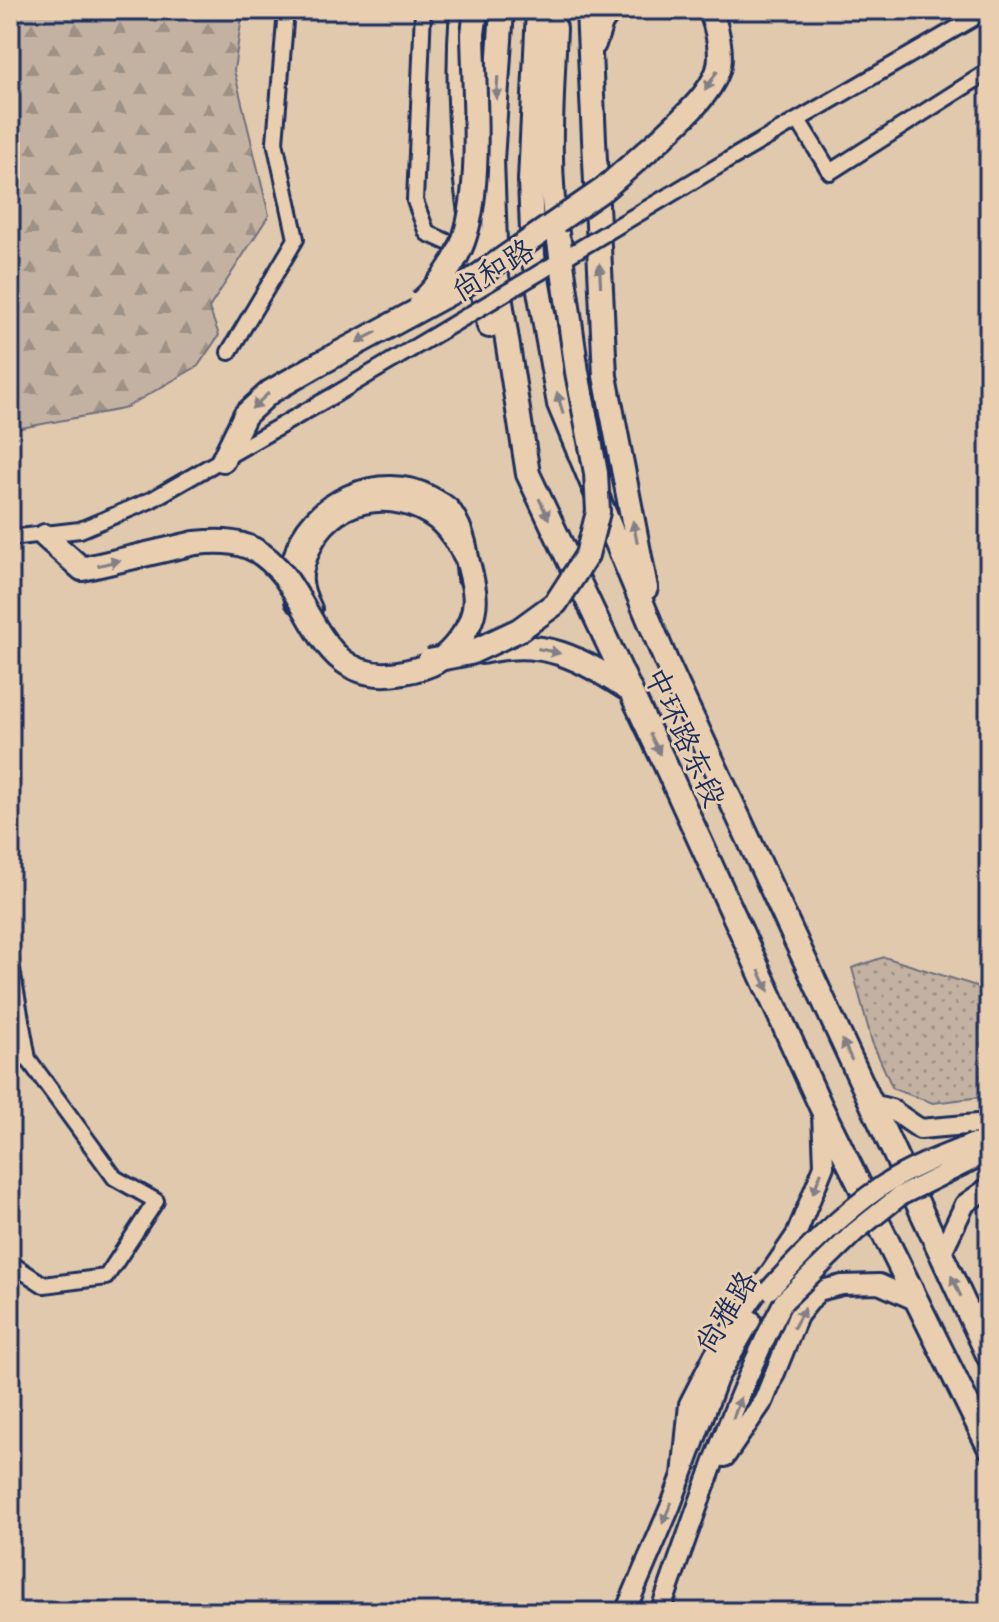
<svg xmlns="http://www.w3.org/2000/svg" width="999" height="1622" font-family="Sriracha,'LXGW WenKai TC',sans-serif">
<defs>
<pattern id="grass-dots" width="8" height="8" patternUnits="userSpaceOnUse" patternTransform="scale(2)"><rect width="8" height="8" fill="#c3b2a1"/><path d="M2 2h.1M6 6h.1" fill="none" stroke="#9e9186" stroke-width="1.8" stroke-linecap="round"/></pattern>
<pattern id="forest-firs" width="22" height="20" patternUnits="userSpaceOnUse" patternTransform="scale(2)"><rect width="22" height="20" fill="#c3b2a1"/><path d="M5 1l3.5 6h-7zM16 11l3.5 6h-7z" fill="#9e9186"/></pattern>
</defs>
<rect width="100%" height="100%" fill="#e1c9ad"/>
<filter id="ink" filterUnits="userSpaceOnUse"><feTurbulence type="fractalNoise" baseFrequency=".0125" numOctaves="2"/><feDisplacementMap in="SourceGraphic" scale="16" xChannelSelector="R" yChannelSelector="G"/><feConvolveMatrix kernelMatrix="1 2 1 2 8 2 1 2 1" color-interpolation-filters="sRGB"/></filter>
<g filter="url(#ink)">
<path fill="url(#grass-dots)" stroke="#6f7080" stroke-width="2" d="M 884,957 L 989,990 L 989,1096 L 933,1103 L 893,1089 L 872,1042 L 852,968 Z"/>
<path fill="url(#forest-firs)" stroke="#6f7080" stroke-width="2" d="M 10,10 L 243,10 L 234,70 L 269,215 L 209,308 L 219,335 L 198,366 L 123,409 L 10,430 Z"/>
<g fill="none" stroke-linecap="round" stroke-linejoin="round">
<g stroke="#1b2f5e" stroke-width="20">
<path id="minor" d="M 423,10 L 415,201 L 427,233 L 465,250
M 798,120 L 830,172 L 989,71
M 730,159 L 988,10
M 989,253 L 989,259
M 229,352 L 296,239 L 275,142 L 286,10
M 10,538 L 80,530 L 151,500 L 336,394
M 10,958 L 28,1059 L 115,1178 L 156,1201 L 106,1277 L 44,1285 L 10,1263"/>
</g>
<g stroke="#1b2f5e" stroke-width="24">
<path id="major" d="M 872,1104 L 891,1109 L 920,1129 L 989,1123
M 972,1144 L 989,1142
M 941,1254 L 965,1204 L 989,1187
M 725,1457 L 764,1400 L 798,1316 L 818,1291 L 842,1285 L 879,1284 L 917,1301
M 682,1476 L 689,1404 L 714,1355 L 796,1235 L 824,1166 L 822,1114
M 625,1612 L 671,1505 L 718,1378 L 751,1320
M 660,1612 C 698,1507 732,1399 784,1301"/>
</g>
<g stroke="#1b2f5e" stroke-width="28">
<path id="highway" d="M 462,10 C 453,117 469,221 489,326
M 502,10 L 492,160 L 496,270 L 528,474 L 665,764 L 821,1107 L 989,1447
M 538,10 L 530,181 L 533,256 L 559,404 L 666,661 L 989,1357
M 588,10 L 605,376 L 646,588
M 555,28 C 552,98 546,170 558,240
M 594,44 L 601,23 L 610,10
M 663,137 C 681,119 707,98 717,73 C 724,56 717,27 710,10
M 223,460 L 245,415 L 270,392 L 319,364
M 45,536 L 82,569 L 195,543
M 297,601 C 295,586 292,572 295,558 C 309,502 381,471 430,498 C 437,502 446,506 450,512 C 464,532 467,553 469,576
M 310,609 C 298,585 298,574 308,550 C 328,497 394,485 438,519 C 451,530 459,544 467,559
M 482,652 C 544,637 579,658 629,690"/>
</g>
<use href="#minor" stroke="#e9cfb0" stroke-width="14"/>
<use href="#major" stroke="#e9cfb0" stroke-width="18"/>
<use href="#highway" stroke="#e9cfb0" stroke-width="22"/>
<g stroke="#1b2f5e" stroke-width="20" stroke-linecap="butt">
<path id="minor-bridge" d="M 336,394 L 730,159"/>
</g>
<g stroke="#1b2f5e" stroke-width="24" stroke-linecap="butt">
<path id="major-bridge" d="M 769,1290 C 804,1252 840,1215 882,1186 C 909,1168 941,1156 972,1144
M 784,1301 L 855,1232 L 900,1196 L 975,1159"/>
</g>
<g stroke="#1b2f5e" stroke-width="28" stroke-linecap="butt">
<path id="highway-bridge" d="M 421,302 C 439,285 458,260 465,236 C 482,182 474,92 473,34 L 476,10
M 319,364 L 465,285 L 604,189 L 663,137
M 195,543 C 215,541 236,540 255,550 C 316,584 311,691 404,672 C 431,667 444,661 460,639 C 481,612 476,591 467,559
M 429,661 L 470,653 L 519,630 L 556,603 L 587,555 L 598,512 L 596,473 L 577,372 L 559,241"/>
</g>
<use href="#minor-bridge" stroke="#e9cfb0" stroke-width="14"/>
<use href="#major-bridge" stroke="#e9cfb0" stroke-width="18"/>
<use href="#highway-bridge" stroke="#e9cfb0" stroke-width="22"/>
</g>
<defs><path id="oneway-solid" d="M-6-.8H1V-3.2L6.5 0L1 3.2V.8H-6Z" transform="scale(2)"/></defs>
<g fill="#827f87">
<use href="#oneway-solid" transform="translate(711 81) rotate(122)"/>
<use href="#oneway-solid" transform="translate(497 88) rotate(94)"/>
<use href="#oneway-solid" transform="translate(600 275) rotate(-93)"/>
<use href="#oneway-solid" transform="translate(367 337) rotate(152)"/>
<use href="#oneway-solid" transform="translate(260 401) rotate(137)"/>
<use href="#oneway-solid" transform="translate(560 403) rotate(-106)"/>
<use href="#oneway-solid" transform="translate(544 509) rotate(65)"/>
<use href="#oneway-solid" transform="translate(635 532) rotate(-101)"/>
<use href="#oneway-solid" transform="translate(109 563) rotate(-13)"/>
<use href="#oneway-solid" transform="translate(549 651) rotate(12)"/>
<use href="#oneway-solid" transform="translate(655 744) rotate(64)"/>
<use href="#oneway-solid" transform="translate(764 981) rotate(65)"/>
<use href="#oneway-solid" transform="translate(847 1050) rotate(-115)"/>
<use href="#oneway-solid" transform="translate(817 1183) rotate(112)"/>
<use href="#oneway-solid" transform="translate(956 1286) rotate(-115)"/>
<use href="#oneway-solid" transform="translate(799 1318) rotate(-61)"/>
<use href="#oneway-solid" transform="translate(737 1408) rotate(-69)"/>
<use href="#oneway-solid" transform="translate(667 1513) rotate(113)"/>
</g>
</g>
<g text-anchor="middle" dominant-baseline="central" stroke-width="6" stroke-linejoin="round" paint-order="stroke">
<g font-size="30" fill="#1b2f5e" stroke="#e9cfb0">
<text transform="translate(493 270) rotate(-31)">尚和路</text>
<text transform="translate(685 737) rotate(65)">中环路东段</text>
<text transform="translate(726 1312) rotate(-58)">尚雅路</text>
</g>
</g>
<rect width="999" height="1622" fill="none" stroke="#e9cfb0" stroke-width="40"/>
<rect x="20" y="20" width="959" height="1582" fill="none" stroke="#1b2f5e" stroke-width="3" filter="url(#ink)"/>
</svg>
